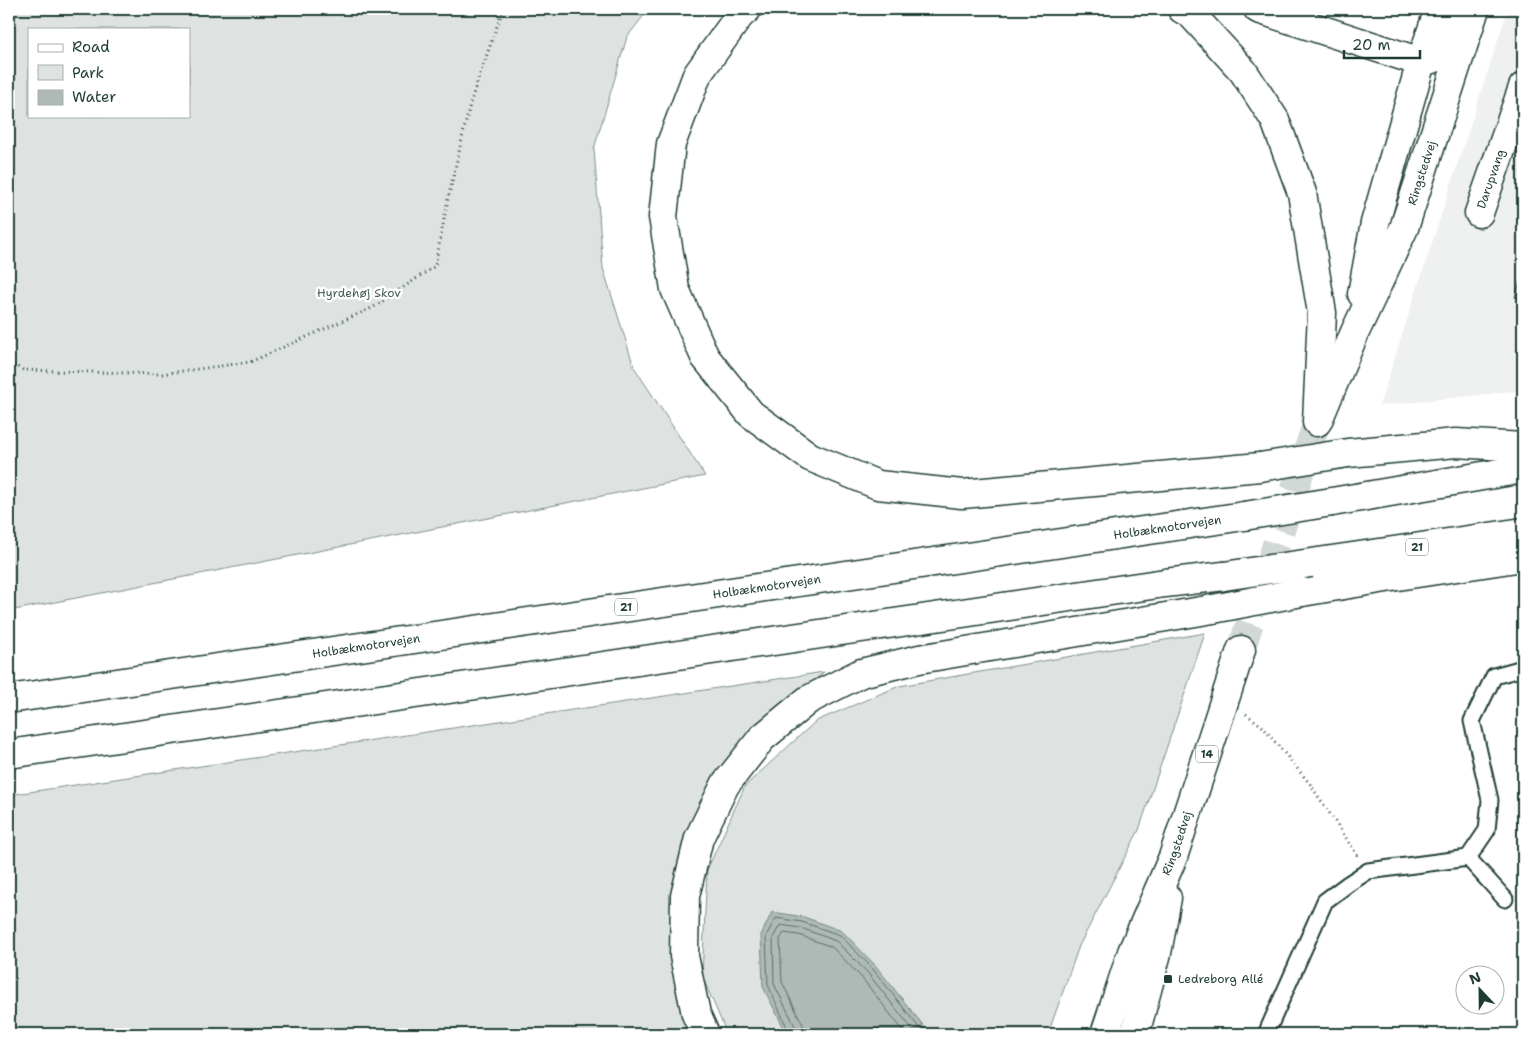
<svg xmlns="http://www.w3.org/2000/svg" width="1532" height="1043" font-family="'Shantell Sans',sans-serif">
<rect width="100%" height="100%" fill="#fff"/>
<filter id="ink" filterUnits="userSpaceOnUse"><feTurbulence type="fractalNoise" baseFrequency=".02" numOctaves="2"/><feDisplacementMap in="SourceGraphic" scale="10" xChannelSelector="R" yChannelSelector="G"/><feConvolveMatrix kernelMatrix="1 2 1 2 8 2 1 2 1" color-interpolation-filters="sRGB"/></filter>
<g filter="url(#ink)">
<path fill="#eef1f0" d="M 1508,9 L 1523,9 L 1523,390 L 1379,406 Z"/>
<path fill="#dee3e2" stroke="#7e908b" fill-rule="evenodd" d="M 9,9 L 649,9 L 627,37 L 594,149 L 603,268 L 634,367 L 705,476 L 9,611 ZM 29,29 L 189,29 L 189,116 L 29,116 Z
M 1205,633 L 1139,830 L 1079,946 L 1048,1034 L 727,1034 L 702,976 L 707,870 L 745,786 L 816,721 L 899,686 Z
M 824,672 L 741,743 L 704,796 L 675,876 L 671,944 L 692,1034 L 9,1034 L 9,795 Z"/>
<path fill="#afbab7" stroke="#758883" d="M 772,912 L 804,917 L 842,931 L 875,965 L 930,1034 L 787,1034 L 763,987 L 761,935 Z"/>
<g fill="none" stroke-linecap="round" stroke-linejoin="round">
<path stroke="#596f68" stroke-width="1" d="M 790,1034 L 768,985 L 766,936 L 776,918 L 802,922 L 840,935 L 872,968 L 924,1034
M 797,1034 L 796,1028 L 774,984 L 773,938 L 780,925 L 801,928 L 836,941 L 867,972 L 916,1034
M 804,1034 L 803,1025 L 782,982 L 780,939 L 784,933 L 799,935 L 832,947 L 861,977 L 906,1034"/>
</g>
<path fill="#c7cfcc" stroke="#1f3d34" d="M 1523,273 L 1523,300 L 1515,297 Z"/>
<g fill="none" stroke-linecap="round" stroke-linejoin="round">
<path stroke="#d2d8d6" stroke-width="28" stroke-dasharray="28 14" stroke-linecap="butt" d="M 1241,650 L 1317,422"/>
<g stroke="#1f3d34" stroke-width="19">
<path id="lane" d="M 1468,858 L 1505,899
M 1266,1034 L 1325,901 L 1348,884 L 1368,871 L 1468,858 L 1487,830 L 1490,800 L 1472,721 L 1494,676 L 1523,668"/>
</g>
<g stroke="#1f3d34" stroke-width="31">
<g id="street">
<path id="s1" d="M 1479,213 L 1523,87"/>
</g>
</g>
<g stroke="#1f3d34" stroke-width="31">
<g id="secondary">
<path d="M 1362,294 L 1375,223 L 1421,62 L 1439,9"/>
<path id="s2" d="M 1319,418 L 1355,332 L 1404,228 L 1475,9"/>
</g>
</g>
<g stroke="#1f3d34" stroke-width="31">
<g id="primary">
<path id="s3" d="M 1105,1034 L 1132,952 L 1173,857 L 1241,650"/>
<path d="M 1135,1034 L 1157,953 L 1167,898"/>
</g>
</g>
<g stroke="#1f3d34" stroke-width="31">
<g id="highway">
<path d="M 747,9 L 740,15 L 697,75 L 671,144 L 663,217 L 675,289 L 705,357 L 751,414 L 810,457 L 878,485 L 962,494 L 1260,467"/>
<path d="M 1182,9 L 1191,14 L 1243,71 L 1275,120 L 1302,193 L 1322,313 L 1317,422"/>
<path d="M 1258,9 L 1421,62 L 1435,58 L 1453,30 L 1460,9"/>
<path d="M 1348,453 L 1456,443 L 1523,447"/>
<path d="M 1332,502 L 1523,469"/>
<path d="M 1311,563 L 1523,532"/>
<path d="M 1302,592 L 1404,575 L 1523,557"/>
<path id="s4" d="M 9,699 L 1244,516"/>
<path d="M 9,754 L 1165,583 L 1224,576"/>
<path d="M 705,1034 L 696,1014 L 684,956 L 685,896 L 699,838 L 725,785 L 762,738 L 808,700 L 861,673 L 919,659 L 1213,609"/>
</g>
</g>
<path stroke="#1f3d34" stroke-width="3" stroke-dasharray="1 4" stroke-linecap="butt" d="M 9,362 L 23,370 L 161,374 L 250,362 L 374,307 L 435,266 L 448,199 L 471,100 L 503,9
M 1246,714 L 1262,726 L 1310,784 L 1358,856"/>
<use href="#lane" stroke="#fff" stroke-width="15"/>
<use href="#street" stroke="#fff" stroke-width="28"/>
<use href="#secondary" stroke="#fff" stroke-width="28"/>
<use href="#primary" stroke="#fff" stroke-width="28"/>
<use href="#highway" stroke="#fff" stroke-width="28"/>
<g stroke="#1f3d34" stroke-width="31" stroke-linecap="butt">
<path id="highway-bridge" d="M 1260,467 L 1348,453
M 1244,516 L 1332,502
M 1224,576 L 1311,563
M 1213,609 L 1302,592"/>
</g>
<use href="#highway-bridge" stroke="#fff" stroke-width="28"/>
</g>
</g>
<rect fill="#1f3d34" stroke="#fff" stroke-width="2" x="1163" y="974" width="10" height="10" rx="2.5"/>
<g text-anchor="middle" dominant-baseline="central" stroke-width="5" stroke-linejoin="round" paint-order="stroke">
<g fill="#fff" stroke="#627771" stroke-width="1">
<rect x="1406" y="538.5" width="22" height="17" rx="4"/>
<rect x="615" y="598.5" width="22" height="17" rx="4"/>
<rect x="1196" y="745.5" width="22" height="17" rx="4"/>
</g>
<g font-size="11" font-weight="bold" fill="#1f3d34">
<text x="1417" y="547">21</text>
<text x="626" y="607">21</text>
<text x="1207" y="754">14</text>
</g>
<g font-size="12" fill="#1f3d34" stroke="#fff">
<text stroke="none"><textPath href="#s2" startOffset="266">Ringstedvej</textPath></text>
<text stroke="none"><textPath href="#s1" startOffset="36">Darupvang</textPath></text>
<text stroke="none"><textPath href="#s4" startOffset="1171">Holbækmotorvejen</textPath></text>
<text stroke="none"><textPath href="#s4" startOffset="766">Holbækmotorvejen</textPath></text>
<text stroke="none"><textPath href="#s4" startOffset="361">Holbækmotorvejen</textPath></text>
<text stroke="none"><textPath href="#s3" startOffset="204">Ringstedvej</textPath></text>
</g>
<g font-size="12" fill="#455e57" stroke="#fff">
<text x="359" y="293">Hyrdehøj Skov</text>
</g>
<g font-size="12" fill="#1f3d34" stroke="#fff" text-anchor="start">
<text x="1178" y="979">Ledreborg Allé</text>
</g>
</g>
<rect width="1532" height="1043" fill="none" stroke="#fff" stroke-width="30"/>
<rect x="15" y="15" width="1502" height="1013" fill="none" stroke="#1f3d34" stroke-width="2" filter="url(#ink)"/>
<rect x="28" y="28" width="162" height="90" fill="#ffffff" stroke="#a5b1ae"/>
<rect x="38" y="44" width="25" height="8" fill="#ffffff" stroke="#a5b1ae"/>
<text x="72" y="52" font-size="15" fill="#1f3d34">Road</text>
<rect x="38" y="65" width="25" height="15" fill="#dee3e2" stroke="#a5b1ae"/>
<text x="72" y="78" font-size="15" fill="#1f3d34">Park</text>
<rect x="38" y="90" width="25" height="15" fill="#afbab7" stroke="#a5b1ae"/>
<text x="72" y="102" font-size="15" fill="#1f3d34">Water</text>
<g transform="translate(1480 990) rotate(338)"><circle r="24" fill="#ffffff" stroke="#a5b1ae"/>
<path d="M0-4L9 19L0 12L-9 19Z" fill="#1f3d34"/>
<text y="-8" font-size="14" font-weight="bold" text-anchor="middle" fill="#1f3d34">N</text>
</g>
<path d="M1344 50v8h76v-8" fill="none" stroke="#1f3d34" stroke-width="2.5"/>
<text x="1352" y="50" font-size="15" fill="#1f3d34" stroke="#ffffff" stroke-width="4" paint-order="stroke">20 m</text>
</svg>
